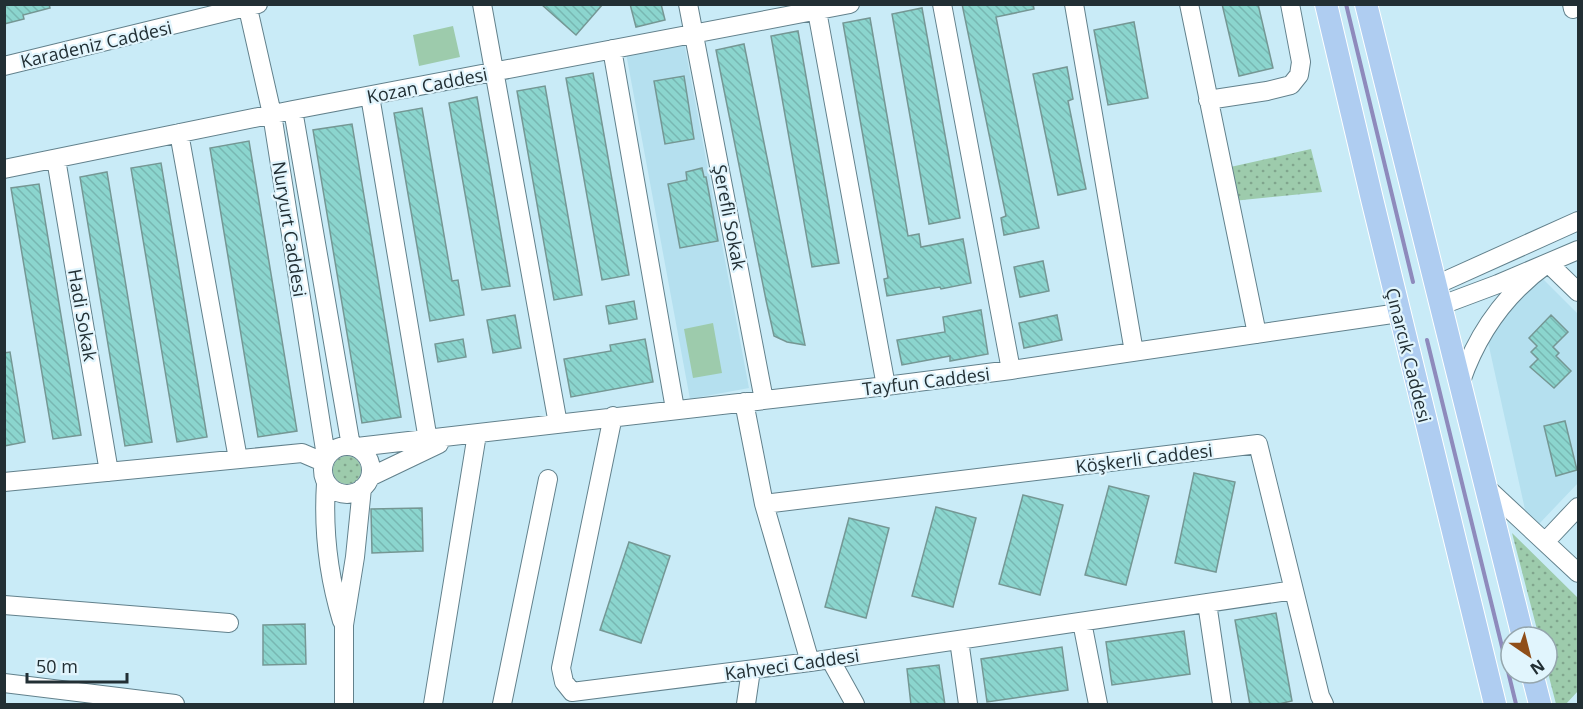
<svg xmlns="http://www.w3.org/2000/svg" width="1583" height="709" font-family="'Open Sans',sans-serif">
<defs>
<pattern id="grass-dots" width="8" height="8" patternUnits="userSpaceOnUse" patternTransform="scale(1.5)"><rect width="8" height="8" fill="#9dcbac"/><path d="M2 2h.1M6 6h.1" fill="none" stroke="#80a58d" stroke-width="1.8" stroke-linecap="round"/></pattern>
<pattern id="building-back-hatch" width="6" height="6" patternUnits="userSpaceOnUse" patternTransform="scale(1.5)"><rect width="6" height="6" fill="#8bd5ce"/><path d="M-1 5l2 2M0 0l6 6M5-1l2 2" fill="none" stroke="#78b7b2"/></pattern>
</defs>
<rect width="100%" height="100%" fill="#c9ebf7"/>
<path fill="#b5e0ef" d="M 684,42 L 749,388 L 690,399 L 626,53 Z
M 1541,277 L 1578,314 L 1578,483 L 1538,525 L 1526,514 L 1486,333 Z"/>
<path fill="url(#grass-dots)" d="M 1311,149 L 1322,192 L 1233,201 L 1226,168 Z
M333 470a14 14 0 1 1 28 0a14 14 0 1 1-28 0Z
M 1512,533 L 1578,598 L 1578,691 L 1566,704 L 1556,704 L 1547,669 L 1547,637 L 1539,637 Z"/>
<path fill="#9dcbac" d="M 453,26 L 460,57 L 419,66 L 413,35 Z
M 713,323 L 722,373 L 693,378 L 684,329 Z"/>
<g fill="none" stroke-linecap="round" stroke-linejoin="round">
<path stroke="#8e8abc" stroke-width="4" d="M 1346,4 L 1413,282
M 1427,340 L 1516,704"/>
</g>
<path fill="url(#building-back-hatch)" stroke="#759794" stroke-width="1.5" d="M 4,4 L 49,4 L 50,8 L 23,15 L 24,19 L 4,24 Z
M 541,4 L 603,4 L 576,35 Z
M 630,4 L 661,4 L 665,20 L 636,27 Z
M 962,4 L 1033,4 L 1034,9 L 996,17 L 1039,228 L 1004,235 L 1001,218 L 1006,216 Z
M 1222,4 L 1258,4 L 1273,68 L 1239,76 Z
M 922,8 L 960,218 L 929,224 L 892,14 Z
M 870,18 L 908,236 L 919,234 L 921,247 L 963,239 L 971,283 L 941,289 L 940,287 L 887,296 L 884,279 L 888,278 L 843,23 Z
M 1134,22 L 1148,98 L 1108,105 L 1094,30 Z
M 798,31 L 839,263 L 812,267 L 771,36 Z
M 744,44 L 791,276 L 805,345 L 787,342 L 774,336 L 766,300 L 716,50 Z
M 1067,67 L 1073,99 L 1068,101 L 1086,189 L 1058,195 L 1033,74 Z
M 593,73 L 629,275 L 602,280 L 566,78 Z
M 684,76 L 694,139 L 665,144 L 654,81 Z
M 545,86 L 582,295 L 554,300 L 517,91 Z
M 477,97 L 510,286 L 482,290 L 449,103 Z
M 422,108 L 452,281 L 458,280 L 464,315 L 430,321 L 394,113 Z
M 352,124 L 401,417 L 362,423 L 313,130 Z
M 249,141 L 297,431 L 258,437 L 210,148 Z
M 161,163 L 207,437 L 177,442 L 131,168 Z
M 702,168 L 704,177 L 706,177 L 718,241 L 680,248 L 668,184 L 687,180 L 686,172 Z
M 107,172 L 152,442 L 125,446 L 80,177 Z
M 39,184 L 81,435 L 53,439 L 11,188 Z
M 1043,261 L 1049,291 L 1020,297 L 1014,267 Z
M 634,301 L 637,319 L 609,324 L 606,306 Z
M 981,310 L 988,354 L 950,361 L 950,356 L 902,365 L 897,340 L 945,332 L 943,317 Z
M 515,315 L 521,348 L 493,353 L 487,320 Z
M 1057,315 L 1062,340 L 1024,348 L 1019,323 Z
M 1551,315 L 1568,332 L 1553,347 L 1559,353 L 1556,356 L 1571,371 L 1554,388 L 1530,367 L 1538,359 L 1531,352 L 1537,346 L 1529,338 Z
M 463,339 L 466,357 L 438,362 L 435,344 Z
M 645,339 L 653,382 L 571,397 L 564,359 L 611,351 L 610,345 Z
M 10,352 L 25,442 L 4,446 L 4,353 Z
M 1565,421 L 1577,470 L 1556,476 L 1544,426 Z
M 1194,473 L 1235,482 L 1216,572 L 1175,563 Z
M 1109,486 L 1149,496 L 1126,585 L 1085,575 Z
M 1023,495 L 1063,505 L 1040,595 L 999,584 Z
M 936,507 L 976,518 L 953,607 L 912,596 Z
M 422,508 L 423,551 L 372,553 L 371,509 Z
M 849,518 L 889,528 L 866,618 L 825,607 Z
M 629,542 L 670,556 L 641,643 L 600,630 Z
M 1276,613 L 1292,701 L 1274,705 L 1250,705 L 1235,620 Z
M 305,624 L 306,664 L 263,665 L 263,625 Z
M 1184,631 L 1190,674 L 1112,685 L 1106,642 Z
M 1062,647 L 1068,690 L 987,702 L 981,659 Z
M 939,665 L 945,705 L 911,705 L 907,669 Z"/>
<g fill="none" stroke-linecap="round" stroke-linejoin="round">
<g stroke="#62818c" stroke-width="20">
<path id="minor" d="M 247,4 L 272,114 L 326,456
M 482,4 L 558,424
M 688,4 L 764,400
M 942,4 L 1011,370
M 1074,4 L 1134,352
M 1189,4 L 1257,334
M 1572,4 L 1573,9 L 1578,7
M 817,11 L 886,386
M 612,49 L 675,409
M 4,66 L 258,4
M 370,96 L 428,440
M 1208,100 L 1267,91 L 1291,85 L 1299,75 L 1301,62 L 1290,4
M 293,110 L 351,446
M 179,133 L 238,459
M 56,159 L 109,472
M 4,169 L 293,110 L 850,4
M 1436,285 L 1578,221
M 1442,305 L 1498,284 L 1578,250
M 1461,381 C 1478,332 1506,293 1548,263 L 1578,292
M 744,402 L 764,504 L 810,662
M 613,416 L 561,668 L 564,682 L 572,692 L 810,662 L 1294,590
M323 470a24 24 0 1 1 48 0a24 24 0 1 1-48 0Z
M 357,447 L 886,386 L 1011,370 L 1399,313
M 370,477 L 439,444
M 4,482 L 302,453 L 323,462
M 326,483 C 323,530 328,575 342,621
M 1487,488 L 1578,573
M 764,504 L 1258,444 L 1320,696 L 1324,704
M 1545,542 L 1578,507
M 1207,603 L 1222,704
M 4,605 L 229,623
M 1082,622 L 1098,704
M 959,640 L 968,704
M 830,659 L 855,704
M 4,683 L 175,704
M 344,704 L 344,625 L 355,557 L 362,488
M 433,704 L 477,434
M 502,704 L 548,479
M 746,704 L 751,670"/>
</g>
<g stroke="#fff" stroke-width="24">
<path id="major" d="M 1326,4 L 1372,199 L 1495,704
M 1366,4 L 1523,637
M 1532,673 L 1540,704"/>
</g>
<use href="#minor" stroke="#fff" stroke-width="18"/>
<use href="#major" stroke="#afcdf1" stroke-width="22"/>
</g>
<g text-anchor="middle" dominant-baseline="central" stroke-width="4.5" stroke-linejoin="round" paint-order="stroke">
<g font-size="18" fill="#222f34" stroke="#e1f5fd">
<text transform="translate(96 44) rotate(-13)">Karadeniz Caddesi</text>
<text transform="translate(427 85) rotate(-11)">Kozan Caddesi</text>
<text transform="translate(730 217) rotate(79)">Şerefli Sokak</text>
<text transform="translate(290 229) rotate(81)">Nuryurt Caddesi</text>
<text transform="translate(83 315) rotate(80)">Hadi Sokak</text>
<text transform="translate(1409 355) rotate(76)">Çınarcık Caddesi</text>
<text transform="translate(926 381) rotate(-7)">Tayfun Caddesi</text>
<text transform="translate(1144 458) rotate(-7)">Köşkerli Caddesi</text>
<text transform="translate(792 664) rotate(-8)">Kahveci Caddesi</text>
</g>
</g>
<rect width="1583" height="709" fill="none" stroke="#222f34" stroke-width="12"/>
<g transform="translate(1529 655) rotate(145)"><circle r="28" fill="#e1f5fd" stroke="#95a6ad" stroke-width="1.5"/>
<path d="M0-4.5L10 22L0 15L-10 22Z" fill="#8f4e19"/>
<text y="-9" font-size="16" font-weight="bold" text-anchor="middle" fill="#222f34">N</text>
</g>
<path d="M27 673v9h100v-9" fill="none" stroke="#222f34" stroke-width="3"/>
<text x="36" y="673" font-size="18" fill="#222f34" stroke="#e1f5fd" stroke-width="4.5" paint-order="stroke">50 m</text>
</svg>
